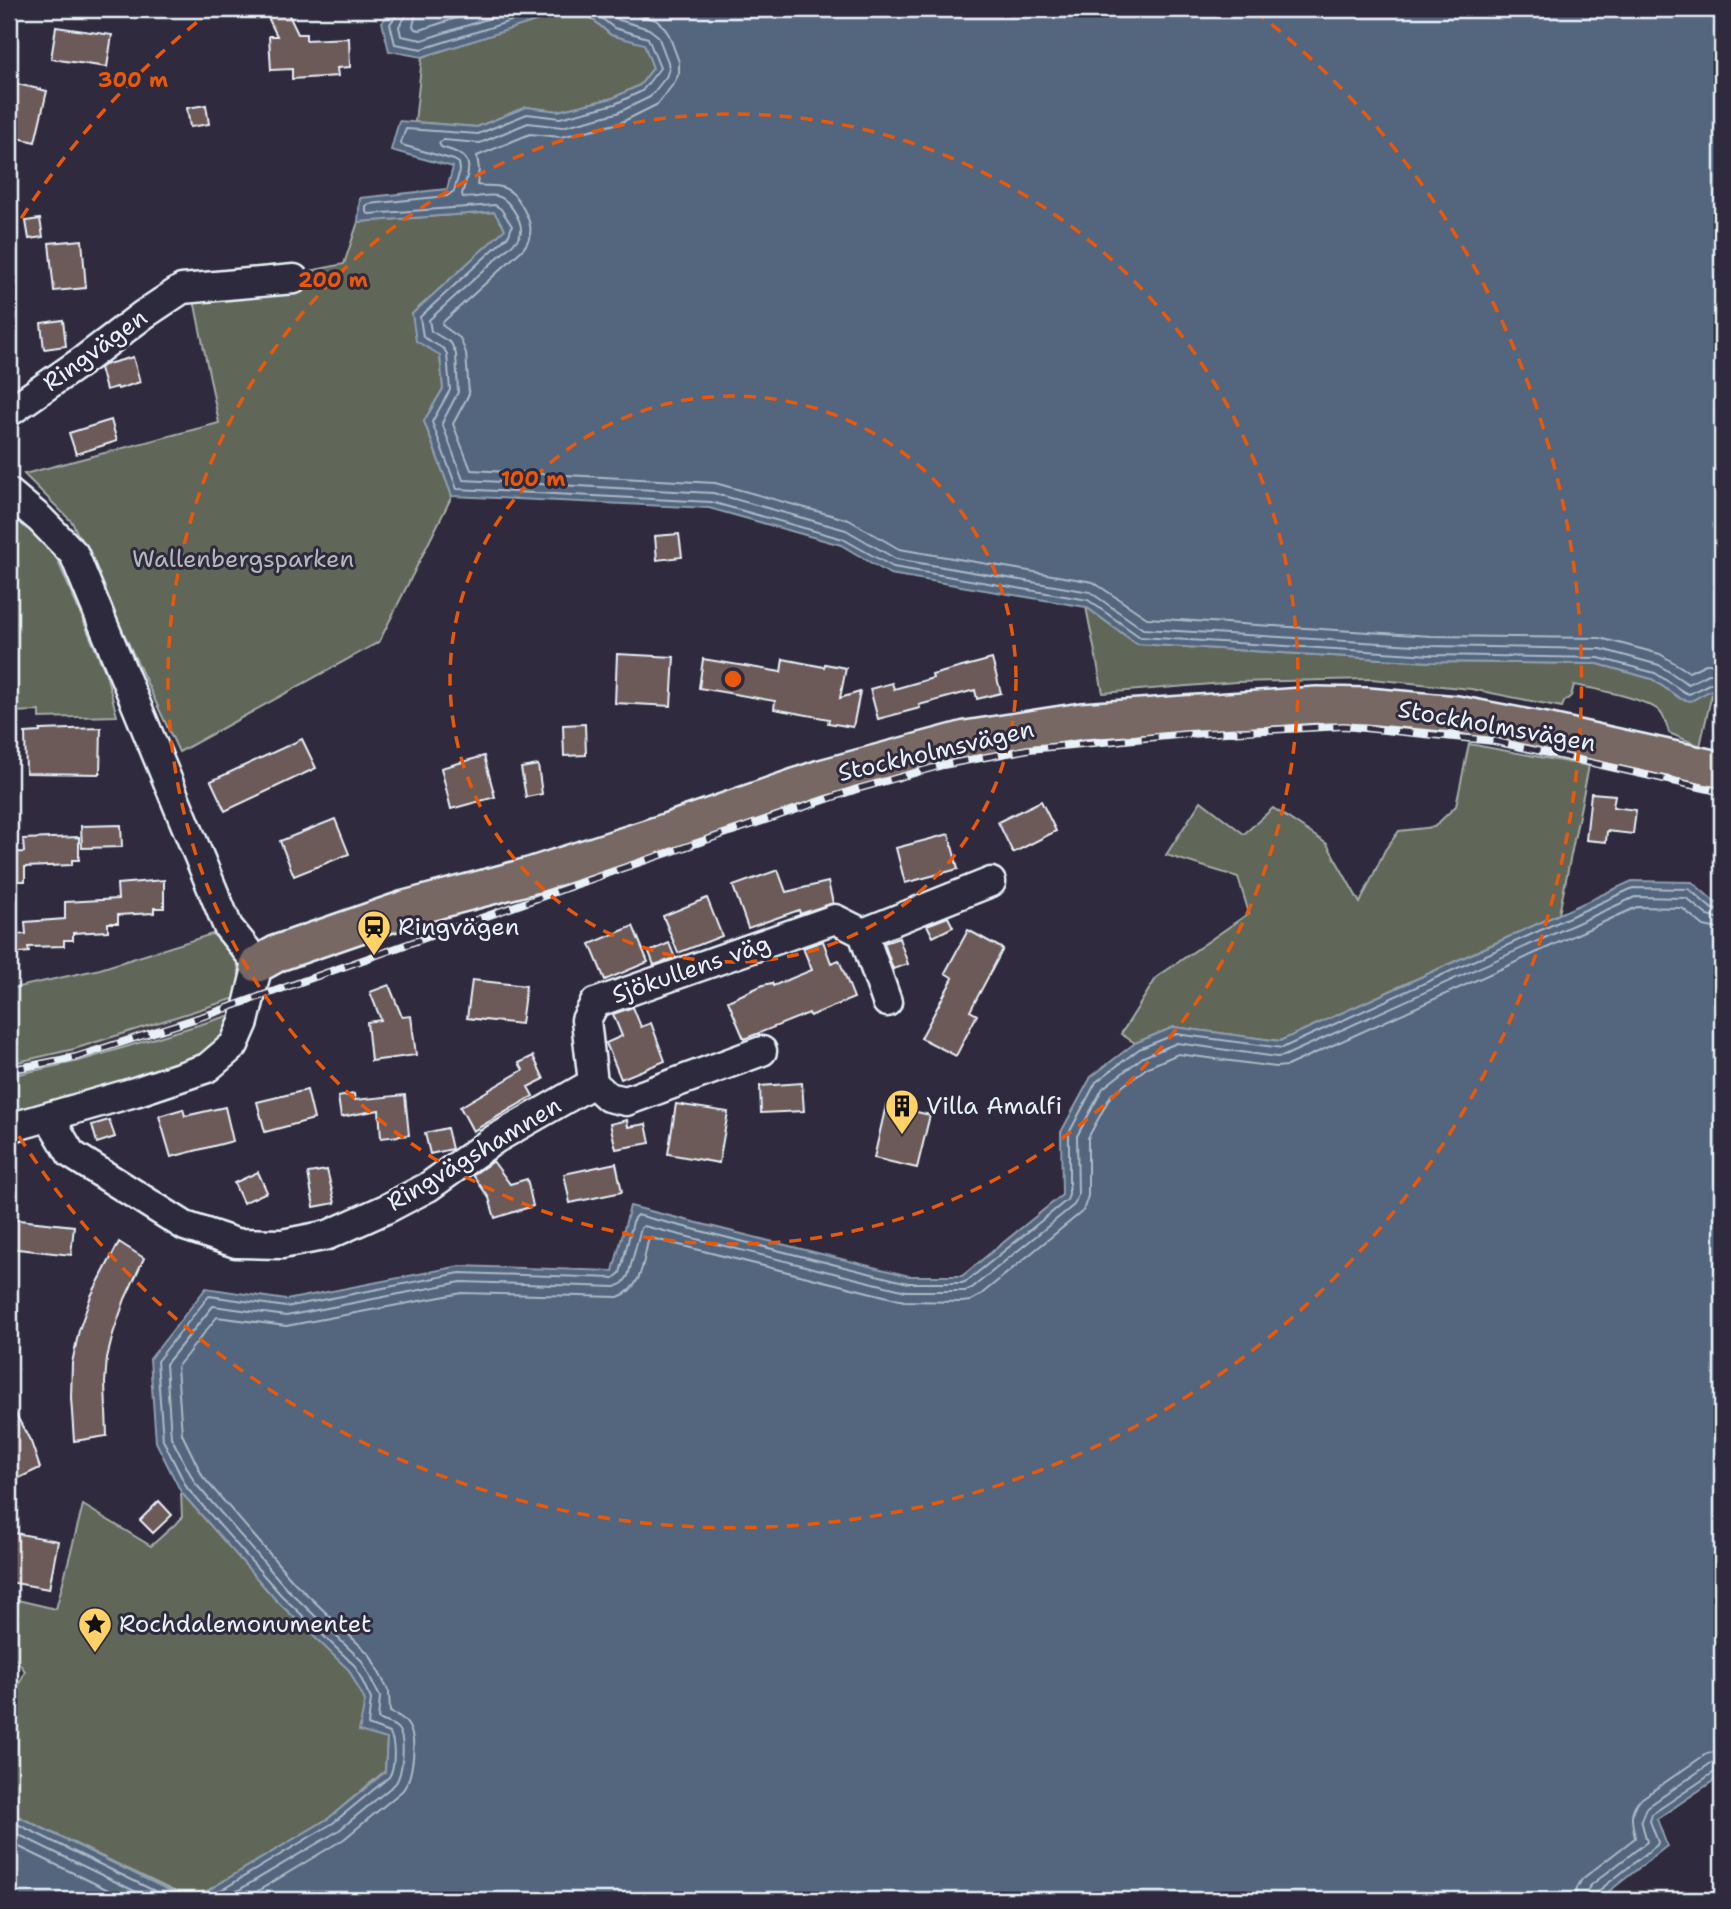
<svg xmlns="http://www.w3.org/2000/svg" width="1731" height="1909" font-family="'Shantell Sans',sans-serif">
<rect width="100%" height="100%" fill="#2f2a3d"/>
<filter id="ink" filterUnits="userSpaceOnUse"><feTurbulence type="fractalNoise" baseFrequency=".0143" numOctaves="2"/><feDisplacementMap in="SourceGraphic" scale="14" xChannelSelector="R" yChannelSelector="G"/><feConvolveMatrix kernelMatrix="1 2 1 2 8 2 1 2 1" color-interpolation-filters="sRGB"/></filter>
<g filter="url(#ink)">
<path fill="#413845" d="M 239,997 L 238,1013 L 79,1061 L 9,1076 L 9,1064 L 74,1049 Z"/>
<path fill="#616658" stroke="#a4aca8" stroke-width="2" d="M 554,15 L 589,16 L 611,35 L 644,43 L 653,68 L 640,85 L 613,98 L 558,111 L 526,107 L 477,127 L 415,122 L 422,57 Z
M 495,212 L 506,229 L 412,314 L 440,355 L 443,389 L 424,421 L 452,496 L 379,642 L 179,752 L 72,522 L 24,474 L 219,423 L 193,295 L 344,264 L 358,222 Z
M 9,505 L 55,554 L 106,674 L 117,716 L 39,718 L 39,711 L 9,712 Z
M 1086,607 L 1137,644 L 1431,662 L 1598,664 L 1652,679 L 1681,699 L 1713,689 L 1700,746 L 1669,733 C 1667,726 1665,717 1660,712 C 1649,699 1592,688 1574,685 L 1571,696 L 1564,702 L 1562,707 L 1471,689 L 1371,679 L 1236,682 L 1103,693 Z
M 1469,744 L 1589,766 L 1559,914 L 1280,1041 L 1174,1027 L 1135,1043 L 1121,1034 L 1157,977 L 1249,913 L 1238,877 L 1166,855 L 1201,801 L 1244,834 L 1273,808 L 1327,844 L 1360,903 L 1385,850 L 1399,831 L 1434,827 L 1456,806 Z
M 212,934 C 242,958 239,960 239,997 L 74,1049 L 9,1064 L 9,989 L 100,969 Z
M 238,1013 L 232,1032 L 209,1056 L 9,1118 L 9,1076 L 79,1061 Z
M 181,1492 L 276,1600 L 349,1670 L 387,1739 L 385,1771 L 329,1818 L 192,1900 L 9,1812 L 9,1708 L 25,1671 L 9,1651 L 9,1598 L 56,1609 L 83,1505 L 151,1546 L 182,1518 Z"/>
<path fill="#53667e" stroke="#8f9eaf" stroke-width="2" d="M 393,9 L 1722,9 L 1722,690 L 1713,689 L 1691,701 L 1681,699 L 1652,679 L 1598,664 L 1431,662 L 1137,644 L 1086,607 L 890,574 L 841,545 L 709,508 L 452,496 L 424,421 L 443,389 L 440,355 L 416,341 L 412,314 L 505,229 L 494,212 L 358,222 L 360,198 L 447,189 L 453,167 L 391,150 L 399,121 L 477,127 L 526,107 L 558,111 L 613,98 L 640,85 L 653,68 L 644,44 L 611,35 L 589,16 L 554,15 L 422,57 L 389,51 L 382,22 Z
M 1632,881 L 1692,882 L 1716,903 L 1722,904 L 1722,1775 L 1657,1819 L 1667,1846 L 1598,1900 L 192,1900 L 329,1818 L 385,1772 L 387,1739 L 359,1731 L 365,1701 L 349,1670 L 276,1600 L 181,1492 L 156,1442 L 150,1359 L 206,1288 L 286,1300 L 460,1266 L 613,1271 L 630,1206 L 909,1276 L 962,1276 L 1062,1195 L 1061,1132 L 1091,1077 L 1135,1043 L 1174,1027 L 1280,1041 Z
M 9,1812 L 189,1900 L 9,1900 Z"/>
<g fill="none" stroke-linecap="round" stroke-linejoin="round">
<path stroke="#acb9c7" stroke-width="2" d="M 398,9 L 397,14 L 390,24 L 395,44 L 422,49 L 549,9
M 407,9 L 406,16 L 399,26 L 401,36 L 422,40 L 518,9
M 417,9 L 413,26 L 415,29 L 420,30 L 484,9
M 590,9 L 614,28 L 648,38 L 660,68 L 642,91 L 615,104 L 560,118 L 527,114 L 478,134 L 406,129 L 401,142 L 402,145 L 454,160 L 459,163 L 460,170 L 454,191 L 447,196 L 369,204 L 366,206 L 366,212 L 369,214 L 495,205 L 501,209 L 512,226 L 509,235 L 420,317 L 423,337 L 444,349 L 447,354 L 450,390 L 432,422 L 457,489 L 711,502 L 843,539 L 893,567 L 1088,600 L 1140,637 L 1431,655 L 1599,658 L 1655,673 L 1684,692 L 1689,694 L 1711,683 L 1722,683
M 605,9 L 619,20 L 649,29 L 658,36 L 668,62 L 669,69 L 666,77 L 650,97 L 617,113 L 562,127 L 528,123 L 480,143 L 443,140 L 439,143 L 441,147 C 475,157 471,163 462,194 L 463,197 C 474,199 486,194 497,196 C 508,198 522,220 521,231 C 520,237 519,237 516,241 L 429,320 L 431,331 L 451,343 L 456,354 L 458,392 L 442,423 L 463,480 L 713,493 L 846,530 L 896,559 L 1090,592 L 1143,629 L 1431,646 L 1601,649 L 1659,665 L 1688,684 L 1709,674 L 1722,674
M 621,9 L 656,20 L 664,27 L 669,35 L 679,62 L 679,73 L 674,83 L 658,104 L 620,123 L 561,137 L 530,134 L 477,156 L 479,169 L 477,185 C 485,187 495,184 504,188 C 512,191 516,197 520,203 C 530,219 536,233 523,249 L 442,323 L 443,326 L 460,338 L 466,353 L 469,394 L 453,424 L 471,470 L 715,483 L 849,520 L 899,549 L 1093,582 L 1147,618 L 1431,636 L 1600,638 L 1660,654 L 1689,672 L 1706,664 L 1722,664
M 9,1820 L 173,1900
M 9,1830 L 153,1900
M 9,1842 L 129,1900
M 205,1900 L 333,1823 L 389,1777 C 395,1768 396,1741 389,1733 L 368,1725 L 371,1699 L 355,1666 L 281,1595 L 187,1488 L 163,1440 L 157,1361 L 209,1296 L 286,1307 L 460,1273 L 614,1278 L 620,1273 L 634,1218 L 637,1215 L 908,1283 L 962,1283 L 967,1281 L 1067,1200 L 1069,1195 L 1069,1133 L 1096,1082 L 1139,1049 L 1176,1034 L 1282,1048 L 1633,888 L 1689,889 L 1712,909 L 1722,911
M 222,1900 L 338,1831 L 395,1784 C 403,1774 406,1739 398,1729 C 393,1723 384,1722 378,1719 L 380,1697 L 362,1661 L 287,1589 L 195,1483 L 171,1437 L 166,1364 L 213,1306 L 286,1316 L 461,1282 L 616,1287 L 623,1283 L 628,1276 L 641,1228 L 644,1226 L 906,1291 L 965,1291 L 972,1288 L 1074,1205 L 1078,1195 L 1077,1136 L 1103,1088 L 1143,1057 L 1177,1043 L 1277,1057 L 1284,1056 L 1635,897 L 1686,898 L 1708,916 L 1722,919
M 243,1900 L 344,1839 L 402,1791 C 413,1779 418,1740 408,1725 C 404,1718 397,1715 390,1712 L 389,1692 L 370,1655 L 294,1582 L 203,1477 L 182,1434 L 177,1367 L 217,1317 L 286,1326 L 462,1293 L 618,1297 C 642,1289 643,1262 648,1241 L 651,1238 L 904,1301 L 962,1302 L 970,1301 L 979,1296 L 1083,1211 L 1088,1196 L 1088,1138 L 1111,1095 L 1148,1067 L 1178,1054 L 1276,1067 L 1287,1066 L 1637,907 L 1682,908 L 1704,926 L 1722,930
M 1575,1900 L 1577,1888 L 1582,1879 L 1635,1838 C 1633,1824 1628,1814 1638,1801 L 1706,1754 L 1722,1750
M 1585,1900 L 1586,1892 L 1591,1885 L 1647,1842 L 1641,1820 L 1646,1808 L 1711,1763 L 1722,1761
M 1594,1900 L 1597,1892 L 1657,1845 L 1658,1842 L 1650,1821 L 1652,1814 L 1716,1771 L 1722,1770"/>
</g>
<path fill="#6c5a59" stroke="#e8f1f8" stroke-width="2" d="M 264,9 L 286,9 L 298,34 L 306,34 L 306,40 L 349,38 L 350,67 L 337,68 L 338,76 L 292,79 L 292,69 L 271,70 L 269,36 L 277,36 Z
M 56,27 L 112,35 L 107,67 L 51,59 Z
M 9,82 L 47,91 L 35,142 L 9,136 Z
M 206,105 L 209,124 L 190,127 L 187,108 Z
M 40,219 L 43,237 L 29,239 L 26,221 Z
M 82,240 L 86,288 L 54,291 L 49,243 Z
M 63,320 L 66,346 L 44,349 L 41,323 Z
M 133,357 L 140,382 L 118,389 L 117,387 L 106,390 L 100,368 L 104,365 Z
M 111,420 L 117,441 L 76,454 L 69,433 Z
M 679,534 L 682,557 L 657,560 L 655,536 Z
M 617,654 L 674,657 L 671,706 L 615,703 Z
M 703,659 L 781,672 L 783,659 L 824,667 L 825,664 L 846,668 L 840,698 L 860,692 L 853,727 L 828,723 L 829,719 L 774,709 L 775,701 L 699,688 Z
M 992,659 L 1001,693 L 977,699 L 975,690 L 919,705 L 920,708 L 878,719 L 870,689 L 892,683 L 894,689 L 933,678 L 932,675 Z
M 585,724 L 586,755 L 564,756 L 563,725 Z
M 101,728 L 100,774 L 26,773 L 25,733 L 40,732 L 40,730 Z
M 302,739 L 316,768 L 225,811 L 211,781 Z
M 484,756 L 495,797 L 451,809 L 441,768 Z
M 538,765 L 542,794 L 526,797 L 521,768 Z
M 1591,793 L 1615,795 L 1613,807 L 1636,810 L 1633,834 L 1607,831 L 1606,842 L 1586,840 Z
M 1041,801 L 1056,831 L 1013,853 L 998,822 Z
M 335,819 L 349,854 L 294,876 L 280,841 Z
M 121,825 L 122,847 L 82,848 L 81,826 Z
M 949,834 L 958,869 L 905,883 L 896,848 Z
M 79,837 L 79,860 L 72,860 L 72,865 L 25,867 L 25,881 L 9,881 L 9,853 L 24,852 L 23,839 Z
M 778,870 L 786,892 L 828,882 L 833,903 L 800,914 L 799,910 L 748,928 L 733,886 Z
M 164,880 L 164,908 L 154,908 L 154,913 L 118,915 L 118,923 L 108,923 L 108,931 L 73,933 L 73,940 L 64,940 L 64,946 L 28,947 L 29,952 L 9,954 L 9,935 L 26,934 L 25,922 L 65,919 L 65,902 L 118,899 L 117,884 Z
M 707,898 L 722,936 L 678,953 L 663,916 Z
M 948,917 L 953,927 L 933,937 L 927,925 Z
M 633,926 L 648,962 L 605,980 L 590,944 Z
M 968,930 L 1003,949 L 970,1011 L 977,1015 L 956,1056 L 921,1038 L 953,978 L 945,973 Z
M 899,938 L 908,964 L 893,969 L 884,943 Z
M 823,941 L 831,963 L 839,960 L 854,998 L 810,1016 L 809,1013 L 744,1039 L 728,1001 L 763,985 L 772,983 L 773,986 L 812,970 L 803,948 Z
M 669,943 L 675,958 L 654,965 L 649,952 Z
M 472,980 L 526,986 L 521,1024 L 467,1018 Z
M 389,985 L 402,1017 L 411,1016 L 416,1055 L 371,1061 L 367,1022 L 381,1020 L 370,992 Z
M 633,1007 L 641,1027 L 651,1023 L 665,1061 L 621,1079 L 606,1043 L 622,1036 L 613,1014 Z
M 533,1056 L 544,1079 L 528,1087 L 533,1096 L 473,1131 L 460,1107 L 523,1070 L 519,1063 Z
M 802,1083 L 804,1111 L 761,1113 L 760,1086 Z
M 307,1090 L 314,1119 L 265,1132 L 257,1102 Z
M 354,1094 L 355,1100 L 405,1095 L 409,1135 L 381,1138 L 379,1110 L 341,1117 L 338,1097 Z
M 676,1104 L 728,1112 L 719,1163 L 668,1154 Z
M 886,1105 L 930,1115 L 917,1168 L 874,1158 Z
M 225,1107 L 233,1141 L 171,1157 L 159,1116 L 183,1109 L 185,1116 Z
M 109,1120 L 115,1137 L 97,1143 L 92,1125 Z
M 627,1120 L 628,1127 L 646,1124 L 650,1143 L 616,1149 L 610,1124 Z
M 447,1128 L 452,1149 L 430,1154 L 425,1133 Z
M 493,1161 L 510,1184 L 527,1179 L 533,1206 L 495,1218 L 489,1198 L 473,1175 Z
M 616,1163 L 622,1192 L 570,1203 L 564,1174 Z
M 327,1170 L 335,1203 L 314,1207 L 308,1173 Z
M 258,1172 L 267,1192 L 243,1203 L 234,1183 Z
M 9,1219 L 74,1226 L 71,1255 L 9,1248 Z
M 119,1242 L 144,1258 L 125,1299 L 113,1334 L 107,1358 L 105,1383 L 107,1436 L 74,1441 L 71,1398 L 72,1363 L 79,1330 L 91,1296 Z
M 9,1402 L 31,1442 L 40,1468 L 9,1483 Z
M 159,1501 L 172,1515 L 153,1533 L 140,1520 Z
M 9,1532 L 58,1541 L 49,1589 L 9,1582 Z"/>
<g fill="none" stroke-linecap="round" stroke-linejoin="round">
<g stroke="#e8f1f8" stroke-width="33">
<path id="minor" d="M 9,412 L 85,359 L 143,315 L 182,289 L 294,279
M 9,493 L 40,519 L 74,554 L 228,927 L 258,964 L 244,1022 L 234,1045 L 207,1068 L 135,1092 L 9,1128
M 863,933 L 887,1002
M 593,1083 L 586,1020 L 595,1003 L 835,919 L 863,933 L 991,882
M 49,1117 L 71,1154 L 185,1226 L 236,1243 L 282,1244 L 328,1235 L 386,1209 L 428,1187 L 495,1139 L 593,1083 L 608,1097 L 626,1101 L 762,1051"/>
</g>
<g stroke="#e8f1f8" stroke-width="40">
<path id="major" d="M 258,964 L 278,953 L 405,909 L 533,875 L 666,832 L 821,778 L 966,739 L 1082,721 L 1317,705 L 1367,706 L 1456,714 L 1550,732 L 1722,770"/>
</g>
<use href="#minor" stroke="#2f2a3d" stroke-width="28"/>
<use href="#major" stroke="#776864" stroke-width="35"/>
<g stroke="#e8f1f8" stroke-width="8">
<path id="rail" d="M 9,1070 L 76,1057 L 213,1013 L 617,870 L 857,789 L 943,765 L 1029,749 L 1188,734 L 1344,726 L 1494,741 L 1722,792"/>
</g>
<use href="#rail" stroke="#2f2a3d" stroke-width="5" stroke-dasharray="16" stroke-linecap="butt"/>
</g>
</g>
<g fill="none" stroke="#e8590c" stroke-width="3.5" stroke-dasharray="12 9">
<circle cx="733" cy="679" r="283"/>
<circle cx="733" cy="679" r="565"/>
<path d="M10 236A848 848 0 0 1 211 11M1255 11A848 848 0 1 1 10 1122"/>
</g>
<defs>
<g id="station-pin" transform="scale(1.75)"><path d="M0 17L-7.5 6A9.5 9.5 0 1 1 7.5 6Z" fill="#ffd166" stroke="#2f2a3d"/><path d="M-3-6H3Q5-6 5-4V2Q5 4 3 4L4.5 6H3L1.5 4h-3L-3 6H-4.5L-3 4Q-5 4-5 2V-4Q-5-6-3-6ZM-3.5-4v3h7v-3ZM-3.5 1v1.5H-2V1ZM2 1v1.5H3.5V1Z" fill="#111"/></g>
<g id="building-pin" transform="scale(1.75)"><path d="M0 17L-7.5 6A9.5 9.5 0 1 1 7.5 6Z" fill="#ffd166" stroke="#2f2a3d"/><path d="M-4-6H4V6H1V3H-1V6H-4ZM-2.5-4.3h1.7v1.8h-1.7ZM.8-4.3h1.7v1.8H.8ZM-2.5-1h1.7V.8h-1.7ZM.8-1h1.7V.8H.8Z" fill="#111"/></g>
<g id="sight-pin" transform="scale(1.75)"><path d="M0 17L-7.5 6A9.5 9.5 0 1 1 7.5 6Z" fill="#ffd166" stroke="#2f2a3d"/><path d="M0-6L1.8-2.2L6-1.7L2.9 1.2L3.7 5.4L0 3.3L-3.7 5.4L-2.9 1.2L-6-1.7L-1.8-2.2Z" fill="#111"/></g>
</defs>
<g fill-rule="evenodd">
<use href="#station-pin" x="374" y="927"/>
<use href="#building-pin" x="902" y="1106"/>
<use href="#sight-pin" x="95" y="1624"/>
</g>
<g text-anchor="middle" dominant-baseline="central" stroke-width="6" stroke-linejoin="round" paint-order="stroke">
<g font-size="24" fill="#e8f1f8" stroke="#2f2a3d">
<text transform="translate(95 350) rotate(-36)">Ringvägen</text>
<text transform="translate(1497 726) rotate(10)">Stockholmsvägen</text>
<text transform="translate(936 751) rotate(-13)">Stockholmsvägen</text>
<text transform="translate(691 969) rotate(-19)">Sjökullens väg</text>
<text transform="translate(474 1154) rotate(-31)">Ringvägshamnen</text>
</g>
<g font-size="24" fill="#b2b9b8" stroke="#2f2a3d">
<text x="243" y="559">Wallenbergsparken</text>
</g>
<g font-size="24" fill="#e8f1f8" stroke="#2f2a3d" text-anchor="start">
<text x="398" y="927">Ringvägen</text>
<text x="926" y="1106">Villa Amalfi</text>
<text x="119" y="1624">Rochdalemonumentet</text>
</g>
</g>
<circle cx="733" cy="679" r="10" fill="#e8590c" stroke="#2f2a3d" stroke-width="3.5"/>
<g font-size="21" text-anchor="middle" font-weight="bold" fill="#e8590c" stroke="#2f2a3d" stroke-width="6" stroke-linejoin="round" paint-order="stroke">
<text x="133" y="87">300 m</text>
<text x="333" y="287">200 m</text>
<text x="533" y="486">100 m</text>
</g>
<rect width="1731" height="1909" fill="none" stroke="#2f2a3d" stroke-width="35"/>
<rect x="18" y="18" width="1696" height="1874" fill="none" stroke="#e8f1f8" stroke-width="2.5" filter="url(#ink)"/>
</svg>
